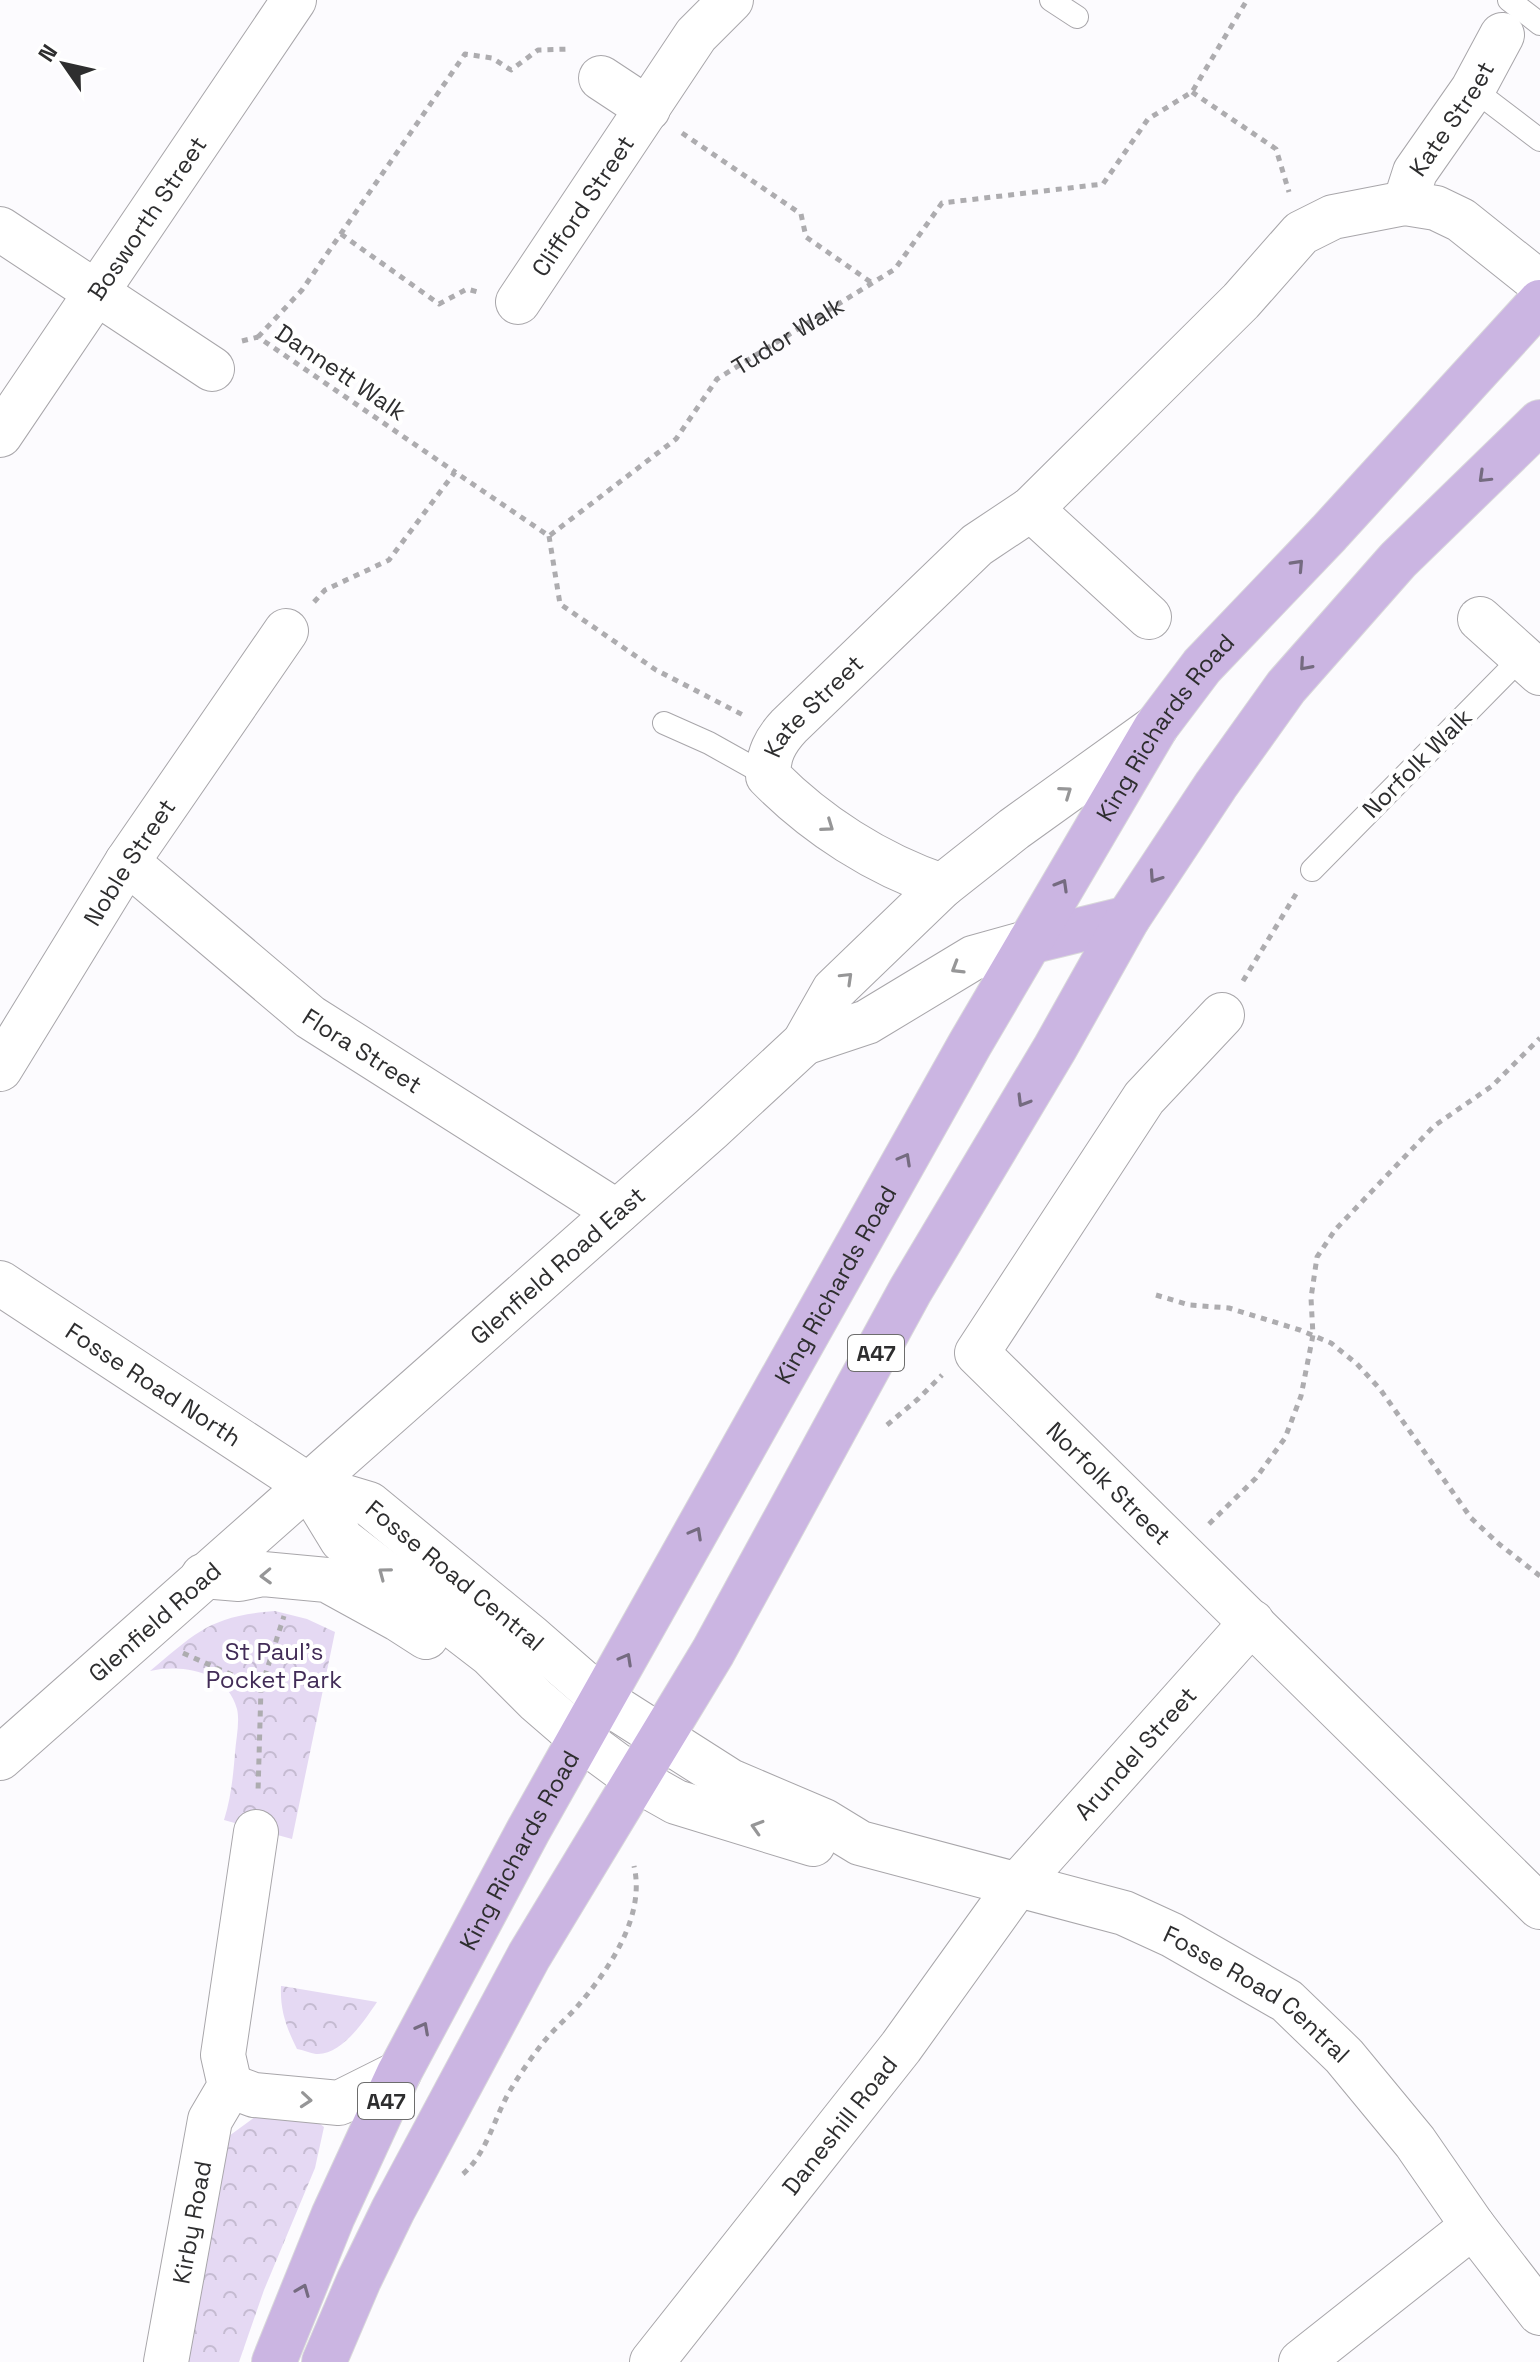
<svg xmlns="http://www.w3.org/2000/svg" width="1540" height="2362" font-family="'Space Grotesk',sans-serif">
<defs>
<pattern id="forest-crowns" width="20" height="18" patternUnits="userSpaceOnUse" patternTransform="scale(2)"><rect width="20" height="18" fill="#e5d9f3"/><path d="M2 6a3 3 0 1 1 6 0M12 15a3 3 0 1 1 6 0" fill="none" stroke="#c5bbd1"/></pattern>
</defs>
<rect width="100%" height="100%" fill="#fcfbfe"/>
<path fill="url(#forest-crowns)" d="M 275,1611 L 307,1619 L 335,1632 L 292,1839 L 224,1820 C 231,1798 233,1777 235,1753 C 236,1739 240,1722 237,1709 C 227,1671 183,1664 150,1671 C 197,1632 210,1616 275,1611 Z
M 281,1986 L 282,1986 L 377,2002 C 365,2020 341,2056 316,2054 C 310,2053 303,2050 297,2049 C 286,2027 280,2010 281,1986 Z
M 300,2108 L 324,2127 L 315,2168 L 264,2290 L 239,2362 L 188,2362 L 229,2136 L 262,2112 Z"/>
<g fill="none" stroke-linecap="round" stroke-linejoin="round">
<g stroke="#a8a6aa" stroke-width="24">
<path id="service" d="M 1051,0 L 1077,17
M 1509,0 L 1540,24
M 1473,89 L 1540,140
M 664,723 L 709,743 L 768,776
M 1312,870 L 1522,657"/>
</g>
<g stroke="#a8a6aa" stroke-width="46">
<g id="minor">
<path d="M 601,78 L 648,109"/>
<path d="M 1405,203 L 1436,208 L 1461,220 L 1540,283"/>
<path d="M 0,229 L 212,369"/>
<path id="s2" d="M 518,302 L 696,35 L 731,0"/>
<path id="s3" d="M 0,435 L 294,0"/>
<path d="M 1031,509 L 1149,617"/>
<path d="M 1480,619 L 1540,673"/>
<path id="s4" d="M 127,862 L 310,1017 L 617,1212"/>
<path id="s5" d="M 942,886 C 877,864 816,825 768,776 C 768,755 775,741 789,726 L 977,545 L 1031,509 L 1241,301 L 1301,233 L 1333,217 L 1405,203 L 1415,172 L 1473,89 L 1502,35"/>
<path id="s6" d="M 1222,1015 L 1144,1098 L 977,1353 L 1540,1907"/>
<path id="s7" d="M 0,1069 L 127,862 L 286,631"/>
<path d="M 230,2086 L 254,2095 L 339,2103 L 399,2073"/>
<path id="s8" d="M 166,2362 L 210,2120 L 230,2086 L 223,2055 L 256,1832"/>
<path id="s9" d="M 652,2362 L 901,2047 L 1018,1884 L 1252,1622"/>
<path d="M 1301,2362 L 1473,2226"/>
</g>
</g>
<g stroke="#a8a6aa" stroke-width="46">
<g id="tertiary">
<path d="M 804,1043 L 867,1022 L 973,958 L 1030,942"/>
<path id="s10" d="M 0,1283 L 309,1486 L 369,1504 L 532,1638 L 603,1700 L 730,1781 L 824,1821 L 860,1843 L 1124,1913 L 1172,1935 L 1287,2001 L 1344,2056 L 1415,2142 L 1473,2226 L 1540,2313"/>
<path d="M 309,1486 L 342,1540 L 490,1654 L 536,1700 L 580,1738 L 637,1780 L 676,1802 L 813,1844"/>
<path d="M 203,1576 L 239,1579 L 263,1574 L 327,1580 L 398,1619 L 426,1637"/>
<path id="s11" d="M 0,1758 L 711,1129 L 804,1043 L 834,990 L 942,886 L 1014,829 L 1156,727"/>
</g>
</g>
<g stroke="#d9d9da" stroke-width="46">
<g id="primary">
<path d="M 1030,942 L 1128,918"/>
<path id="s12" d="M 274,2362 L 333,2216 L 399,2073 L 528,1831 L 970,1044 L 1156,727 L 1202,666 L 1329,533 L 1540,302"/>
<path d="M 324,2362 L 359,2280 L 393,2210 L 529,1956 L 713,1652 L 910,1291 L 1055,1048 L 1128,918 L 1216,785 L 1286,687 L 1398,560 L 1540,422"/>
</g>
</g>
<g stroke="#adacaf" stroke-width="5" stroke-dasharray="6 6" stroke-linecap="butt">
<path d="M 1192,92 L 1276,149 L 1289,192"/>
<path d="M 682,133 L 801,214 L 806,237 L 872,283"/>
<path d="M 341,234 L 439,304 L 467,289 L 478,292"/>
<path d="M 258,337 L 302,290 L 465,54 L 492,58 L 511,70 L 538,50 L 571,49"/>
<path d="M 242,341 L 258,337 L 455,472"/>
<path d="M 549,536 L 560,604 L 656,670 L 743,715"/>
<path id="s1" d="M 314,602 L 325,590 L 389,560 L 455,472 L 549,536 L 676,439 L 717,379 L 895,269 L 942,203 L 1103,184 L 1148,119 L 1192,92 L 1247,0"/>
<path d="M 1243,981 L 1296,894"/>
<path d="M 1156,1295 L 1189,1305 L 1229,1308 L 1300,1330 L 1331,1343 L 1357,1364 L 1380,1389 L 1471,1518 L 1499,1544 L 1540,1576"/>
<path d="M 887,1425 L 918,1399 L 942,1375"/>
<path d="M 1209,1524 L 1256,1478 L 1285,1438 L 1301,1396 L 1313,1335 L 1311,1298 L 1317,1257 L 1335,1230 L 1434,1126 L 1492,1086 L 1540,1038"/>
<path d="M 183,1653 L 261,1688 L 258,1792"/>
<path d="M 261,1688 L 284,1616"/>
<path d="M 463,2174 C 488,2152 494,2117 511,2089 C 520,2074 531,2058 542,2044 C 552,2031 565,2020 576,2008 C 608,1971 646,1917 634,1866"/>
</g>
<use href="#service" stroke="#fff" stroke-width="22"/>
<use href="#minor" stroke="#fff" stroke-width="44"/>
<use href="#tertiary" stroke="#fff" stroke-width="44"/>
<use href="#primary" stroke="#cbb5e2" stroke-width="44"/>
</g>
<defs><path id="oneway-chevron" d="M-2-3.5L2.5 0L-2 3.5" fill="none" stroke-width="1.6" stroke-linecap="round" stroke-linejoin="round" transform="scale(2)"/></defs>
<g stroke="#756b80">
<use href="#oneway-chevron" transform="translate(1484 477) rotate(136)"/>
<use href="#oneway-chevron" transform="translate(1298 565) rotate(-47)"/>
<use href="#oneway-chevron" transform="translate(1305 665) rotate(131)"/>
<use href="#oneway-chevron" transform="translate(1155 877) rotate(124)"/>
<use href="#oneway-chevron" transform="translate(1062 885) rotate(-60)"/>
<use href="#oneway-chevron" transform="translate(1023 1101) rotate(121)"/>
<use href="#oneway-chevron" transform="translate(905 1159) rotate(-61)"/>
<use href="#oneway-chevron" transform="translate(696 1533) rotate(-61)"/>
<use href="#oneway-chevron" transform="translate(626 1659) rotate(-61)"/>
<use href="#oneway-chevron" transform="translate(423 2028) rotate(-62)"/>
<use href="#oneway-chevron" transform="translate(303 2290) rotate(-68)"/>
</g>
<g stroke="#969697">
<use href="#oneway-chevron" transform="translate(1066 792) rotate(-35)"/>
<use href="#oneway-chevron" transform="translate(828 826) rotate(35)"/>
<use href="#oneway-chevron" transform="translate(957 968) rotate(149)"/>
<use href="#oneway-chevron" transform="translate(847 978) rotate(-44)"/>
<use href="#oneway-chevron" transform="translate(384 1573) rotate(-143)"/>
<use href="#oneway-chevron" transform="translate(266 1576) rotate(178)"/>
<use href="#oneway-chevron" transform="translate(757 1827) rotate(-163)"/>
<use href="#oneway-chevron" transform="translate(306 2100) rotate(5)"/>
</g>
<g text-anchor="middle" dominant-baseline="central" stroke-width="8" stroke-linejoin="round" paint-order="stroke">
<g fill="#fff" stroke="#6d6d6d" stroke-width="2">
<rect x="848" y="1335" width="56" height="36" rx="6"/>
<rect x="358" y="2083" width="56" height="36" rx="6"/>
</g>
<g font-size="22" font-weight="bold" fill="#2e2e2f">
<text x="876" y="1353">A47</text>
<text x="386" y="2101">A47</text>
</g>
<g font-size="24" fill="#2e2e2f" stroke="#fff">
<text stroke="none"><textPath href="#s5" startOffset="1182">Kate Street</textPath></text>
<text stroke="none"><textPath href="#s2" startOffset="116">Clifford Street</textPath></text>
<text stroke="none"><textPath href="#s3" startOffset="262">Bosworth Street</textPath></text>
<text stroke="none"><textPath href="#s1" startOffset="626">Tudor Walk</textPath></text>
<text transform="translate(341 372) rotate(34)">Dannett Walk</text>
<text stroke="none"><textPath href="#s5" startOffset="294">Kate Street</textPath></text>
<text stroke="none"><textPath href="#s12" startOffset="1864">King Richards Road</textPath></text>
<text transform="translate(1417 763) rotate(-45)">Norfolk Walk</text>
<text stroke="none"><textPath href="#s7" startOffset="244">Noble Street</textPath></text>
<text stroke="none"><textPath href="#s4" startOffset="302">Flora Street</textPath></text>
<text stroke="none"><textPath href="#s11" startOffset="744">Glenfield Road East</textPath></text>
<text stroke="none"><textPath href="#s12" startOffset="1216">King Richards Road</textPath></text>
<text stroke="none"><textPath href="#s10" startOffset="184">Fosse Road North</textPath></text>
<text stroke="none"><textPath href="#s6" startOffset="604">Norfolk Street</textPath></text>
<text stroke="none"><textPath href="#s10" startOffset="544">Fosse Road Central</textPath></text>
<text stroke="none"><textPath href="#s11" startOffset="206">Glenfield Road</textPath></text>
<text stroke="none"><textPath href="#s9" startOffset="778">Arundel Street</textPath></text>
<text stroke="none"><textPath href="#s12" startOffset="568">King Richards Road</textPath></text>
<text stroke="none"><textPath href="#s10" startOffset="1462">Fosse Road Central</textPath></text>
<text stroke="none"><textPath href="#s9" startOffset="302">Daneshill Road</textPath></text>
<text stroke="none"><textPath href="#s8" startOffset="142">Kirby Road</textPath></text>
</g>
<g font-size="24" fill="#422c57" stroke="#fff">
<text x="274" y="1651">St Paul's<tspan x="274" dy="28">Pocket Park</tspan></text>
</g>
</g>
<g transform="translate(64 64) rotate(304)" stroke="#ffffff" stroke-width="6" paint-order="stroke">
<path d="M0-6L14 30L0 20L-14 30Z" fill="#2e2e2f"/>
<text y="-12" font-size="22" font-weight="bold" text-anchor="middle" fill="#2e2e2f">N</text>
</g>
</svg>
